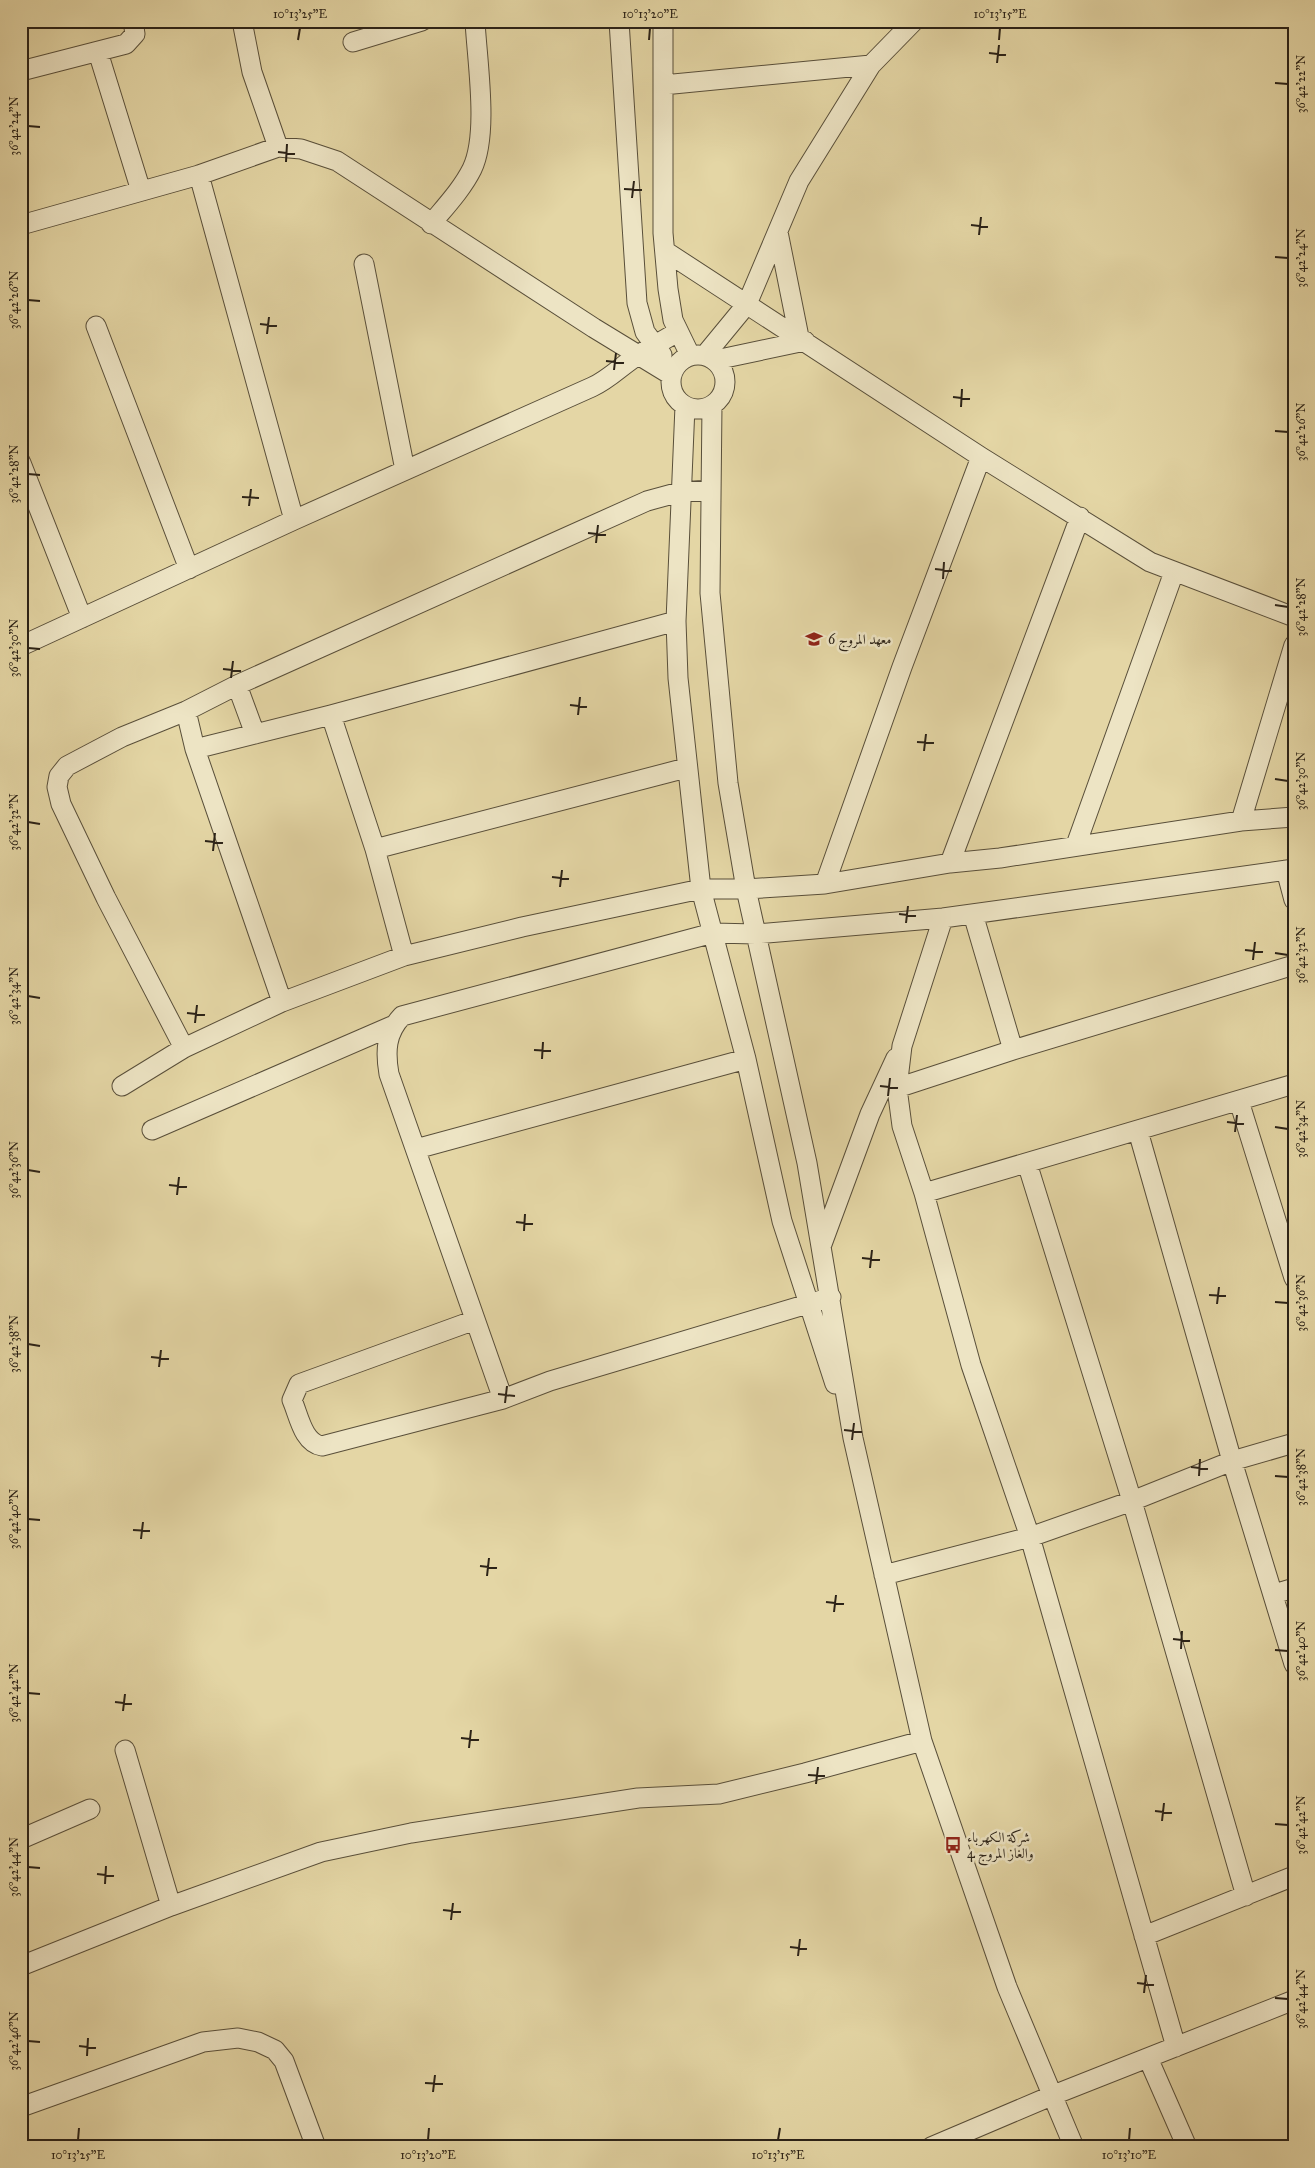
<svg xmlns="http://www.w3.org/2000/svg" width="1315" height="2168" font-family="'IM FELL Great Primer',Amiri,serif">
<rect width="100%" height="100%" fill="#e4d6a5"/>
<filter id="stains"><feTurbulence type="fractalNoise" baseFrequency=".004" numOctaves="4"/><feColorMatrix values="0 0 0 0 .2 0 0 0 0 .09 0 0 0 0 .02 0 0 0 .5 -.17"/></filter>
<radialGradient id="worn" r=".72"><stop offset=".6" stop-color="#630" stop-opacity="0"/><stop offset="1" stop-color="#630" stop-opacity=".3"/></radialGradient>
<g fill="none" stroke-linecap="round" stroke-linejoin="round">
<g stroke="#594f3a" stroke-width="21">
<path id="minor" d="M 242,21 L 252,72 L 278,147
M 619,21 L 637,303 L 645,332 L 662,355
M 663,21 L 663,233 L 668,289 L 673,320 L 690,355
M 353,42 L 422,21
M 98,52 L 141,191
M 21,71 L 126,44 L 135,34 L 133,21
M 663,85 L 871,65
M 199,175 L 294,520
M 431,224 C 446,206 462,189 472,169 C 489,134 477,61 475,21
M 21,225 L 199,175 L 278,147 L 301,149 L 337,161 L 594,328 L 671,375
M 778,232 L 799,337
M 665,251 L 981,457 L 1150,562 L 1294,617
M 364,264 L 405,470
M 96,326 L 189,569
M671 382a27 27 0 1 1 54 0a27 27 0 1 1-54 0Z
M 705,355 L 747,304 L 799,181 L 871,65 L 914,21
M 725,358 L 805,341
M 712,405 L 710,593 L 728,783 L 746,889 L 807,1163 L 853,1438 L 922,1741 L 1007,1987 L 1074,2147
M 685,406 L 676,621 L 678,678 L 701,889 L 746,1059 L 782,1221 L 835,1384
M 21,463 L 82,618
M 21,646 L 294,520 L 592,387 C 610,379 623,364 640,354 C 652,346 665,340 677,332
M 237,685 L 255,734
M 186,711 L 195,749 L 282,1002
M 331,715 L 375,849 L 404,956
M 195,749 L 331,715 L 676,621
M 1241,821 L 1294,645
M 1076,845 L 1174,572
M 375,849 L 686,768
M 950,863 L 1080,517
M 1286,870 L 1294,900
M 825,884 L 902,667 L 981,457
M 973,914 L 1013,1050
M 943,918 L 902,1046 L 897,1088 L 902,1126 L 924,1193 L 971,1365 L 1030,1537 L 1176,2047
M 184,1048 L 106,898 L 61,804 L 57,787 L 59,776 L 67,766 L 122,737 L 186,711 L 237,685 L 647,501 L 680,492 L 710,490
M 122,1086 L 184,1048 L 282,1002 L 404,956 L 522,927 L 701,889 L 746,889 L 825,884 L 950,863 L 1000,858 L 1241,821 L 1294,817
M 897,1088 L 1013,1050 L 1294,965
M 1239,1101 L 1294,1278
M 152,1130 L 392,1026
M 1138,1131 L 1232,1461 L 1294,1664
M 416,1149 L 746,1059
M 1027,1163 L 1132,1501 L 1246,1896
M 924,1193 L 1294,1084
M 822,1244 L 870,1114 L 896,1058
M 831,1297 L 550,1381 L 503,1399 L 389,1074 C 385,1051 386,1033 402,1016 L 713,933 L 756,934 L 943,918 L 1294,869
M 475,1320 L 299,1384 L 292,1400 C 299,1416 303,1443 322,1446 L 503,1399
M 884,1575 L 1030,1537 L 1132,1501 L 1232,1461 L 1294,1443
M 1274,1594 L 1294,1588
M 125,1750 L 171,1906
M 21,1839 L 90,1809
M 1144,1936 L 1294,1876
M 21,1966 L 171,1906 L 321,1852 L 411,1833 L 638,1798 L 719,1794 L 805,1773 L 922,1741
M 1148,2058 L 1187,2147
M 21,2107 L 203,2042 L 238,2038 L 258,2042 L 275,2050 L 284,2061 L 316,2147
M 931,2147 L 1051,2096 L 1294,2000"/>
</g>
<use href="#minor" stroke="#ede4c4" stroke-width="19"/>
</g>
<path fill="none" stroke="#2b2217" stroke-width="2" d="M 298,40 L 300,28M 649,40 L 650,28M 999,40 L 1000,28M 989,53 L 1006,55M 997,63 L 999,45M 1275,83 L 1288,84M 28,126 L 40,127M 278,152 L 295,154M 286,162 L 287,144M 624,189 L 642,190M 632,198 L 634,181M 971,225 L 988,227M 979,235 L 981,217M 1275,257 L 1288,258M 28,300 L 40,301M 260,324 L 277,326M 267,334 L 269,317M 606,361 L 624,363M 614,370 L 616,353M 953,397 L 970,399M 961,407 L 962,389M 1275,431 L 1288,432M 28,474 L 40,475M 242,497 L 259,498M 249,506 L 251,489M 588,533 L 606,535M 596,543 L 598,525M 935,569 L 952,571M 943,579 L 944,562M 1275,605 L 1288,607M 28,648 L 40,649M 223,669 L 241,671M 231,678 L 233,661M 570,705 L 587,707M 578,715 L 580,697M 917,742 L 934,743M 924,751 L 926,734M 1275,779 L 1288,781M 28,822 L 40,824M 205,841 L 223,843M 213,851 L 215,833M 552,877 L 569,879M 560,887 L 562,870M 899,914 L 916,916M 906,923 L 908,906M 1245,950 L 1263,952M 1275,953 L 1288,955M 1253,960 L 1255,942M 28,996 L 40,998M 187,1013 L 205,1015M 195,1023 L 197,1005M 534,1050 L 551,1051M 542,1059 L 543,1042M 880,1086 L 898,1088M 888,1096 L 890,1078M 1227,1122 L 1244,1124M 1275,1127 L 1288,1129M 1235,1132 L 1237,1115M 28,1170 L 40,1172M 169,1185 L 187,1187M 177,1195 L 179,1177M 516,1222 L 533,1224M 524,1231 L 525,1214M 862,1258 L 880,1260M 870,1268 L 872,1250M 1209,1295 L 1226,1296M 1275,1302 L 1288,1303M 1217,1304 L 1219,1287M 28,1344 L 40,1346M 151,1357 L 169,1359M 159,1367 L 161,1350M 498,1394 L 515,1396M 505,1403 L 507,1386M 844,1430 L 862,1432M 852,1440 L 854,1423M 1191,1467 L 1208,1469M 1199,1476 L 1200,1459M 1275,1476 L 1288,1477M 28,1519 L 40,1520M 133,1530 L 150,1531M 141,1539 L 143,1522M 480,1566 L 497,1568M 487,1576 L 489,1558M 826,1602 L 844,1604M 834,1612 L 836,1595M 1173,1639 L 1190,1641M 1181,1649 L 1182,1631M 1275,1650 L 1288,1651M 28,1693 L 40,1694M 115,1702 L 132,1704M 123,1711 L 125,1694M 461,1738 L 479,1740M 469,1748 L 471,1730M 808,1775 L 825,1776M 816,1784 L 818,1767M 1155,1811 L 1172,1813M 1162,1821 L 1164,1803M 1275,1824 L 1288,1825M 28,1867 L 40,1868M 97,1874 L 114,1876M 105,1884 L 106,1866M 443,1910 L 461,1912M 451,1920 L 453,1903M 790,1947 L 807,1949M 798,1956 L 800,1939M 1137,1983 L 1154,1985M 1144,1993 L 1146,1975M 1275,1998 L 1288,1999M 28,2041 L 40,2042M 79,2046 L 96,2048M 87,2056 L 88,2038M 425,2083 L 443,2084M 433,2092 L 435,2075M 78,2140 L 79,2128M 428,2140 L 429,2128M 778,2140 L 780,2128M 1129,2140 L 1130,2128"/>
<defs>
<g id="school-bare" transform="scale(1.35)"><path d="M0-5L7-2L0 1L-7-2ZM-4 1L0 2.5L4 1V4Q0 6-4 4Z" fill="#8f2418" stroke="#ede4c4" stroke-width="2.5" paint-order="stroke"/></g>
<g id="bus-bare" transform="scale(1.35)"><path d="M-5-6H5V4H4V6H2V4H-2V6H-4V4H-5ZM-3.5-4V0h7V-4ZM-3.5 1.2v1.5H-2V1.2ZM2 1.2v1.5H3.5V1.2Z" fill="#8f2418" stroke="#ede4c4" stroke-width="2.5" paint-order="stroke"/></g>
</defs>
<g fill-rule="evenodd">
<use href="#school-bare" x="814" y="639"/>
<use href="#bus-bare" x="953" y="1845"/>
</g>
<g text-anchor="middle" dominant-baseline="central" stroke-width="5" stroke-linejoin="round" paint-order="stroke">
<g font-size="14" fill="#2b2217" stroke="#ede4c4" text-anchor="start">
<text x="828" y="639">معهد المروج 6</text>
<text x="967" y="1837">شركة الكهرباء<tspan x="967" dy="16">والغاز المروج 4</tspan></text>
</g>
</g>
<rect width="1315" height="2168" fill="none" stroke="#e4d6a5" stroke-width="55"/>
<rect x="28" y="28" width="1260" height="2112" fill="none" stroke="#2b2217" stroke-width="2"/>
<g font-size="12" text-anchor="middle" fill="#2b2217">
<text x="300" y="18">10°13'25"E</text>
<text x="650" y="18">10°13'20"E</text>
<text x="1000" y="18">10°13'15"E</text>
<text transform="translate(1301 84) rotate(-90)" y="4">36°42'22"N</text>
<text transform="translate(14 126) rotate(-90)" y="4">36°42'24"N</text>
<text transform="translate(1301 258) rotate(-90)" y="4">36°42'24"N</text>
<text transform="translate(14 300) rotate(-90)" y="4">36°42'26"N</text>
<text transform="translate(1301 432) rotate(-90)" y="4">36°42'26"N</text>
<text transform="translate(14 474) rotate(-90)" y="4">36°42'28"N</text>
<text transform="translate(1301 607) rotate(-90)" y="4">36°42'28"N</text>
<text transform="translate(14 648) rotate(-90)" y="4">36°42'30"N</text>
<text transform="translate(1301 781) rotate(-90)" y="4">36°42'30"N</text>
<text transform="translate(14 822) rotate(-90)" y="4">36°42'32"N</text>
<text transform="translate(1301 955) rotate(-90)" y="4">36°42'32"N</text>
<text transform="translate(14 996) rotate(-90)" y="4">36°42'34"N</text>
<text transform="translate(1301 1129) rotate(-90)" y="4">36°42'34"N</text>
<text transform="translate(14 1170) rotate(-90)" y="4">36°42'36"N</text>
<text transform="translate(1301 1303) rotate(-90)" y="4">36°42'36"N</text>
<text transform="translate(14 1344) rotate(-90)" y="4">36°42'38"N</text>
<text transform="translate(1301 1477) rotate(-90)" y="4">36°42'38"N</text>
<text transform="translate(14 1519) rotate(-90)" y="4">36°42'40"N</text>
<text transform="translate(1301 1651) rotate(-90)" y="4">36°42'40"N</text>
<text transform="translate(14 1693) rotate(-90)" y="4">36°42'42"N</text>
<text transform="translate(1301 1825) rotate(-90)" y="4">36°42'42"N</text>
<text transform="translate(14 1867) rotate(-90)" y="4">36°42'44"N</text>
<text transform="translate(1301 1999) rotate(-90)" y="4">36°42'44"N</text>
<text transform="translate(14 2041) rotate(-90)" y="4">36°42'46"N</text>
<text x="78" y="2159">10°13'25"E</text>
<text x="428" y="2159">10°13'20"E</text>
<text x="778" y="2159">10°13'15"E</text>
<text x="1129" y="2159">10°13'10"E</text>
</g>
<rect width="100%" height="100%" filter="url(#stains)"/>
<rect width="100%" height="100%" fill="url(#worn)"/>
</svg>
